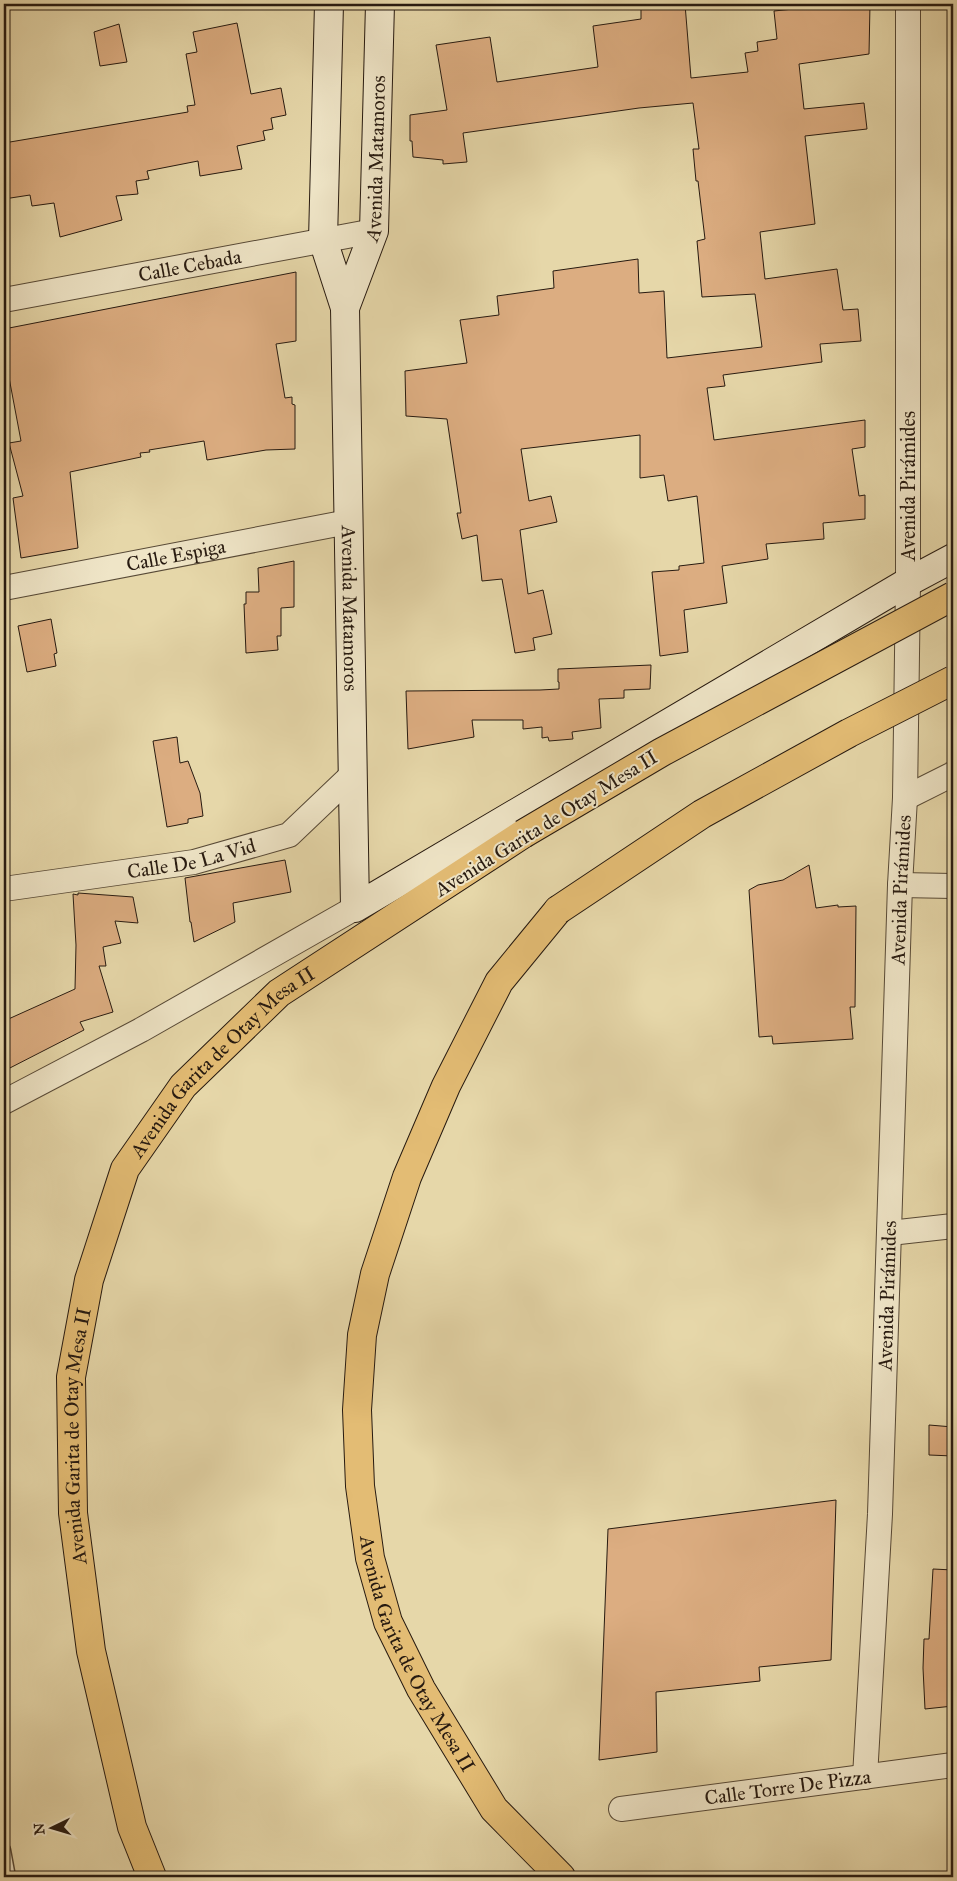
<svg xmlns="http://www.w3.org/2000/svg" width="957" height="1881" font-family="'IM FELL Great Primer',serif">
<rect width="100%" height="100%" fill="#e6d7a9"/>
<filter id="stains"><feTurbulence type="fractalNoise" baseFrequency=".004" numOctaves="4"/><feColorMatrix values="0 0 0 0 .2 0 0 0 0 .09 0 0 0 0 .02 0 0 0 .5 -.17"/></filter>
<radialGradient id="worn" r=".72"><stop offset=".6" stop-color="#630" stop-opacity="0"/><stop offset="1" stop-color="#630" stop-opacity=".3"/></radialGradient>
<path fill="#dcad81" stroke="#271a10" d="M 641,4 L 685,4 L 691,78 L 748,72 L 745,53 L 758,51 L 757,42 L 777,39 L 774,11 L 823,6 L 822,4 L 870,4 L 869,54 L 799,64 L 804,109 L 864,103 L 867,129 L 805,136 L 815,224 L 760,232 L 765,279 L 837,269 L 843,310 L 858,309 L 861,341 L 820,344 L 822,362 L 723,375 L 725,386 L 707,388 L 714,440 L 865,420 L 865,447 L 852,449 L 859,496 L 865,495 L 865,519 L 823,523 L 824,539 L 766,544 L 768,559 L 722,566 L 727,603 L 684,610 L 688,652 L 660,656 L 652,572 L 679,570 L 679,566 L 704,563 L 697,496 L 668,501 L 664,475 L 640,478 L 640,435 L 521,449 L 529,501 L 551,496 L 557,522 L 520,530 L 528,594 L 543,590 L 552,634 L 533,638 L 535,650 L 515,653 L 502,579 L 482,581 L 477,535 L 462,539 L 457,513 L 461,513 L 447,419 L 406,416 L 405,371 L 467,363 L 460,320 L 499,315 L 497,296 L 554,288 L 553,271 L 638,259 L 639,293 L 664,291 L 667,358 L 762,347 L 755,294 L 702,297 L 697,241 L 705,239 L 698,181 L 696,181 L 693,149 L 699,149 L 693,103 L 639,108 L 463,133 L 467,162 L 443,164 L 443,160 L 413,157 L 412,141 L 410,141 L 410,115 L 447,110 L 436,45 L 490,37 L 497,82 L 598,67 L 593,26 L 641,19 Z
M 237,23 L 251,94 L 281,88 L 286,115 L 271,118 L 273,129 L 263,131 L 265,140 L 237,146 L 242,169 L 200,176 L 198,161 L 147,171 L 149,179 L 136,181 L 138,194 L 116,196 L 122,220 L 60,237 L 54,203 L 32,206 L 30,195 L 4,199 L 4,143 L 188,112 L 187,106 L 195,105 L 186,54 L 197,52 L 193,32 Z
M 119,24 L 127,62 L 100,66 L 94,32 Z
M 296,272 L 296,341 L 276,344 L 285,398 L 292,397 L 292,404 L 295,405 L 295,449 L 266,450 L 207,460 L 204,441 L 149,450 L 150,452 L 140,453 L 141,457 L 70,472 L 78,548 L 21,558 L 13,498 L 23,496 L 9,443 L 21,441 L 4,351 L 4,329 Z
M 294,561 L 294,607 L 281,608 L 281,636 L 277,636 L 278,650 L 246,653 L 244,604 L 246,604 L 246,592 L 259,592 L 258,568 Z
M 51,619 L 57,653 L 54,654 L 56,666 L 27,672 L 18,626 Z
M 651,665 L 650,689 L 624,690 L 624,698 L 599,699 L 601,728 L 572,732 L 573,739 L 549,741 L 548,737 L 542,738 L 542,727 L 523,729 L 523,720 L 472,720 L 474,737 L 408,749 L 406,691 L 540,690 L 559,689 L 559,682 L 558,682 L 558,669 Z
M 177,737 L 180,763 L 188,761 L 200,793 L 203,816 L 188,819 L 188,823 L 167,827 L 153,741 Z
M 285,860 L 291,892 L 233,903 L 235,922 L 194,942 L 191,922 L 190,922 L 185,878 Z
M 809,865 L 816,908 L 838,905 L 838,907 L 856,906 L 855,1007 L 850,1007 L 853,1039 L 773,1044 L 772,1036 L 759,1037 L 749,890 L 758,885 L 783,880 Z
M 78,893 L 133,897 L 138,923 L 115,921 L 121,943 L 103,947 L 106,966 L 99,966 L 113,1012 L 80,1022 L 84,1030 L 4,1071 L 4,1021 L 75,989 L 76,945 L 73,894 L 78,895 Z
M 929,1425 L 953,1427 L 953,1456 L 929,1455 Z
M 836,1500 L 831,1660 L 759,1667 L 760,1681 L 656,1692 L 657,1752 L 599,1760 L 608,1529 Z
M 933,1569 L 953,1570 L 953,1706 L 925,1709 L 923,1668 L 924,1639 L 929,1639 Z"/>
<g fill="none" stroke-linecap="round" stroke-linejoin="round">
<g stroke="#574936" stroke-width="15">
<path id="lane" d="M 4,1850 L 9,1877"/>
</g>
<g stroke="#574936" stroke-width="26">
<g id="street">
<path id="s1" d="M 4,300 L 374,231"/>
<path id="s2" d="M 4,588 L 348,522"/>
<path d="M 905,798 L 953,774"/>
<path d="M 900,885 L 953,886"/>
<path id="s3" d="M 4,889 L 194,862 L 289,835 L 353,774"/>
<path d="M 4,1102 L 141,1030 L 355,908"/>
<path d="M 890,1233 L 953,1226"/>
<path id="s4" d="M 865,1777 L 880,1514 L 900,885 L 905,798 L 908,582 L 908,4"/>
<path id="s5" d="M 621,1809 L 953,1765"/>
</g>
</g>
<g stroke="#271a10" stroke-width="30">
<g id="secondary">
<path id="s6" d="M 329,4 L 323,240 L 345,308 L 355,908 L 908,582 L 953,558"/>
<path id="s7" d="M 345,308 L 374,231 L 380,4"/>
</g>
</g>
<g stroke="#271a10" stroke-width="30">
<g id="highway">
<path id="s8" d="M 558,910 L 499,982 L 446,1086 L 407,1177 L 375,1274 L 362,1335 L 357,1410 L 360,1486 L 370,1558 L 388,1622 L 421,1689 L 494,1809 L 561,1877"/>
<path id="s9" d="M 152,1877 L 132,1827 L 91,1651 L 73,1513 L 71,1377 L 89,1280 L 125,1169 L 183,1086 L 279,993 L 523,834"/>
</g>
</g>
<use href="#lane" stroke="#efe5c7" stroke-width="12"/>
<use href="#street" stroke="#efe5c7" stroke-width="24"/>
<use href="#secondary" stroke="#efe5c7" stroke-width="28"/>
<use href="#highway" stroke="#e3bc74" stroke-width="28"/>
<g stroke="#271a10" stroke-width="30" stroke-linecap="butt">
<path id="highway-bridge" d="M 523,834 L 662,752 L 953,596
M 558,910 L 702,814 L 849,733 L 953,680"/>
</g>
<use href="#highway-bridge" stroke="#e3bc74" stroke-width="28"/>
</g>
<g text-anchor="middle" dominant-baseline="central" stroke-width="4" stroke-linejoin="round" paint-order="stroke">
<g font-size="20" fill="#271a10" stroke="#efe5c7">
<text stroke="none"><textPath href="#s7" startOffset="155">Avenida Matamoros</textPath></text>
<text stroke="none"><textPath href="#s1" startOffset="189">Calle Cebada</textPath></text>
<text transform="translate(908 486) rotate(-90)">Avenida Pirámides</text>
<text stroke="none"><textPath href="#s2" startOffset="175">Calle Espiga</textPath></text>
<text stroke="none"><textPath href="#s6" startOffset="608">Avenida Matamoros</textPath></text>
<text transform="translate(546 823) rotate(-32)">Avenida Garita de Otay Mesa II</text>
<text stroke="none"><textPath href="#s3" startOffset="190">Calle De La Vid</textPath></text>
<text stroke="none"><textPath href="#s4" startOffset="888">Avenida Pirámides</textPath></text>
<text stroke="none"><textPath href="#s9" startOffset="871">Avenida Garita de Otay Mesa II</textPath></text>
<text stroke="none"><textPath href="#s4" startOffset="482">Avenida Pirámides</textPath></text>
<text stroke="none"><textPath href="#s9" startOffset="451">Avenida Garita de Otay Mesa II</textPath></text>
<text stroke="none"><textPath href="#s8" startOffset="804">Avenida Garita de Otay Mesa II</textPath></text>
<text stroke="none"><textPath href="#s5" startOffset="168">Calle Torre De Pizza</textPath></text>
</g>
</g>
<rect width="957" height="1881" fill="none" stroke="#e6d7a9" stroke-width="20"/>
<rect x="5" y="5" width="947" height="1871" fill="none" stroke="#271a10" stroke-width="2.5"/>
<rect x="10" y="10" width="937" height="1861" fill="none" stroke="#271a10"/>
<g transform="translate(52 1828) rotate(265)" stroke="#efe5c7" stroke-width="4" paint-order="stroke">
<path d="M0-4L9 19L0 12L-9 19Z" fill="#271a10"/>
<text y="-8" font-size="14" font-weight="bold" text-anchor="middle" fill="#271a10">N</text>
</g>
<rect width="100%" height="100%" filter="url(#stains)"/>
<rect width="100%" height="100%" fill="url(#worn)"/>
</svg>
